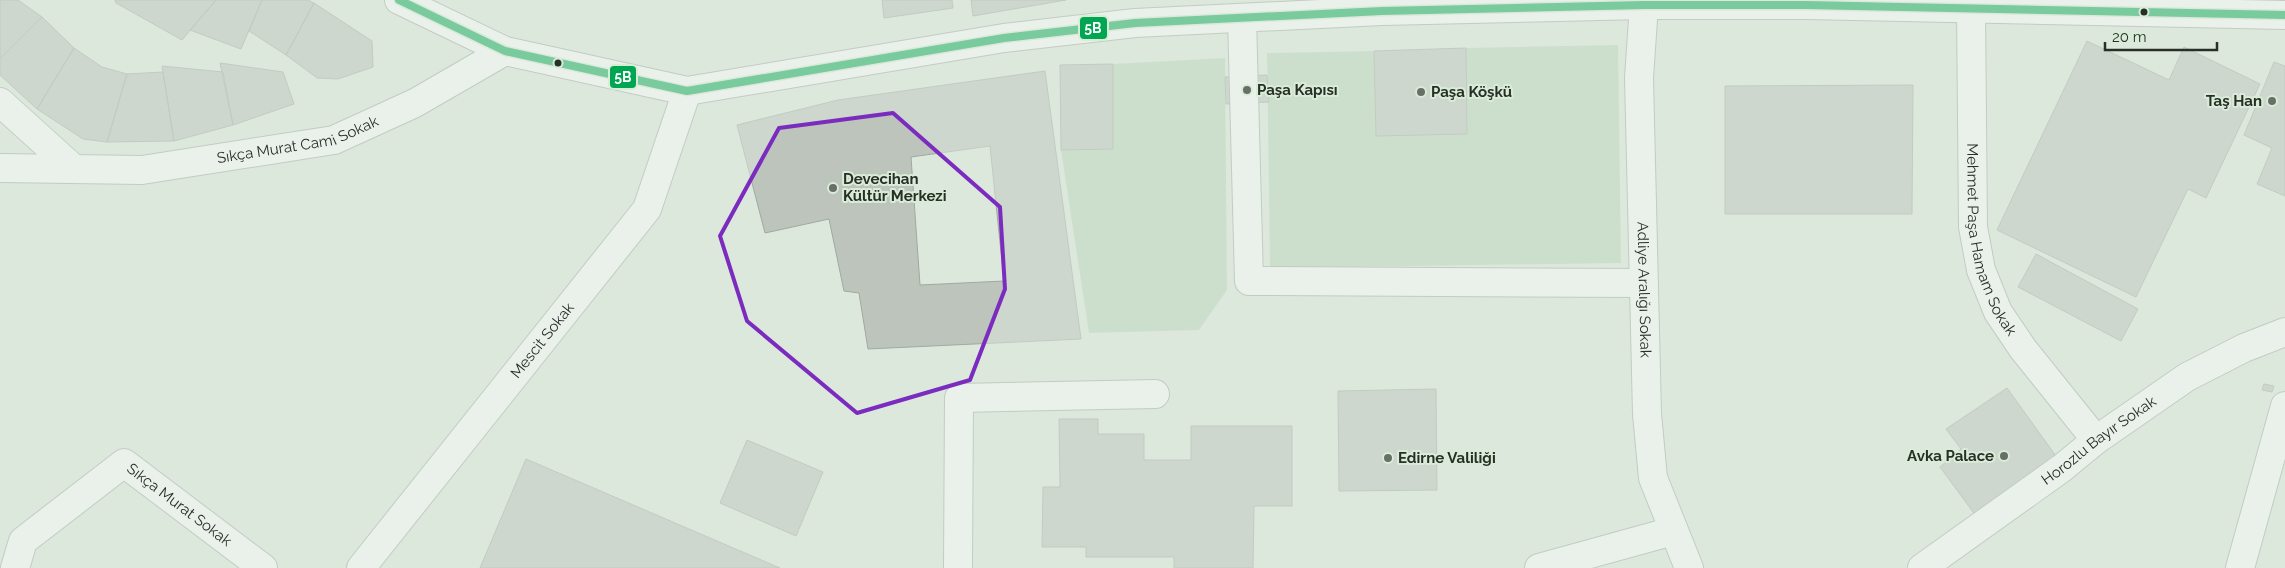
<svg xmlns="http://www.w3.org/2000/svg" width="2285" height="568" font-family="Raleway,sans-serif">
<rect width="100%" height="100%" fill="#dde8dc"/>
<path fill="#b9d6b8" d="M 1618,45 L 1621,263 L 1270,268 L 1267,53 L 1374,51 L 1376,136 L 1467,134 L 1466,48 Z
M 1225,58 L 1227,290 L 1199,330 L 1089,333 L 1061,150 L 1113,148 L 1113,64 Z"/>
<path fill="#bcc4bc" stroke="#a1a9a1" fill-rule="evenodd" d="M 0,0 L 18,0 L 42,17 L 0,59 Z
M 115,0 L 216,0 L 182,40 L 116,3 Z
M 216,0 L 262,0 L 241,49 L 190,30 Z
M 262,0 L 308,0 L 314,3 L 286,55 L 249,31 Z
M 882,0 L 952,0 L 953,8 L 884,18 Z
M 971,0 L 1066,0 L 973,16 Z
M 314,3 L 372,41 L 373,67 L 338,79 L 317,78 L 286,55 Z
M 42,17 L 74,48 L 37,109 L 0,75 L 0,59 Z
M 2087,41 L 2169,80 L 2184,47 L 2260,84 L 2206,198 L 2188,189 L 2136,297 L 1997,230 Z
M 74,48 L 102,67 L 127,74 L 107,142 L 83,139 L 37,109 Z
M 1466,48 L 1467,134 L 1376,136 L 1374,51 Z
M 2274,62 L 2285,66 L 2285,196 L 2257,184 L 2272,148 L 2244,135 Z
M 220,63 L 283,72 L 294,104 L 233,125 Z
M 1113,64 L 1113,149 L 1061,150 L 1060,65 Z
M 162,66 L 223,72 L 233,125 L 174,141 Z
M 1045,71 L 1081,339 L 868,349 L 859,293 L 844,291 L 829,219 L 765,233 L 737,125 L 838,100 ZM 990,146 L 1004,281 L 920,285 L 911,157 Z
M 163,72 L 174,141 L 107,142 L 127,74 Z
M 1267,75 L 1269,102 L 1226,104 L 1225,77 Z
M 1913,85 L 1912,214 L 1725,214 L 1725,86 Z
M 2036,254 L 2138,309 L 2121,341 L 2018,287 Z
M 2264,384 L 2274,386 L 2272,392 L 2262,390 Z
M 2007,388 L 2061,463 L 1976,516 L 1940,467 L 1961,449 L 1946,429 Z
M 1436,389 L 1437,490 L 1339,491 L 1338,391 Z
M 1059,419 L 1098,419 L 1098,434 L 1144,434 L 1144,460 L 1191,460 L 1191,426 L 1292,426 L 1292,506 L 1254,506 L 1253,568 L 1174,568 L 1174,557 L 1086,557 L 1086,547 L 1042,547 L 1043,487 L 1060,487 Z
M 747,440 L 823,472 L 796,536 L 720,503 Z
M 526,459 L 780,568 L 480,568 Z"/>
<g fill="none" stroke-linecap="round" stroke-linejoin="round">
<g stroke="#a3aba3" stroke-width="30">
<g id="minor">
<path id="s1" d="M 1644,5 L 1639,78 L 1647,414 L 1653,478 L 1689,568"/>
<path id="s2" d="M 1971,9 L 1973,227 L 1981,270 L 1998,312 L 2023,349 L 2096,440"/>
<path d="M 1242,18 L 1249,281 L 1643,283"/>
<path d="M 0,102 L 74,169"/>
<path id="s3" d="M 0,168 L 142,170 L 334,140 L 415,103 L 505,51"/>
<path id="s4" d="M 15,568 L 23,541 L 124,463 L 263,568"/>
<path id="s5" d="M 361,568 L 647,209 L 687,91"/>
<path d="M 958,568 L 959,398 L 1155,394"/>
<path d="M 1539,568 L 1673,531"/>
<path id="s6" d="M 1922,568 L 2062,468 L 2096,440 L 2187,377 L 2244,348 L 2285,332"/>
<path d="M 2240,568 L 2285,406"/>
</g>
</g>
<g stroke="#a3aba3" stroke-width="30">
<path id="major" d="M 399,0 L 505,51 L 687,91 L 1004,38 L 1135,23 L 1382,11 L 1644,5 L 1806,5 L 2285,15"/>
</g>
<use href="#minor" stroke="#fafcfa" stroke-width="28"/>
<use href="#major" stroke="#fafcfa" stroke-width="28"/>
<g stroke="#d9ecd8" stroke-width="11">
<path id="bus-1" d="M 399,0 L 505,51 L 687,91 L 1004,38 L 1135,23 L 1382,11 L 1644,5 L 1806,5 L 2285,15"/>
</g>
<use href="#bus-1" stroke="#00a651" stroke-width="8"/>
</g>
<path d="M0 0H2285V568H0ZM 893,113 L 1000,207 L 1005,289 L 970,380 L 857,413 L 747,321 L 720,236 L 779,128 Z" fill="#dde8dc" fill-opacity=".55" fill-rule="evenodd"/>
<path fill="none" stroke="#7b2cbf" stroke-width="4" stroke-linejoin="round" d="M 893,113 L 1000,207 L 1005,289 L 970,380 L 857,413 L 747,321 L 720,236 L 779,128 Z"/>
<g fill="#282f27" stroke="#d9ecd8" stroke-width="2">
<circle cx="2144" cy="12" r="4.5"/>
<circle cx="558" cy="63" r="4.5"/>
</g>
<g fill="#677066" stroke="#d9ecd8" stroke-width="2">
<circle cx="1247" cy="90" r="5"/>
<circle cx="1421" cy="92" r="5"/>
<circle cx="2272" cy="101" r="5"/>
<circle cx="833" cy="188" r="5"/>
<circle cx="2004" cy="456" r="5"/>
<circle cx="1388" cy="458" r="5"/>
</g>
<g text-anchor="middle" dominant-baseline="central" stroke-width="4" stroke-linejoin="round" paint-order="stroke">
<g font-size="15" font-weight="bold" fill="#282f27" stroke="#d9ecd8" text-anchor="start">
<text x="1257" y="90">Paşa Kapısı</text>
<text x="1431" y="92">Paşa Köşkü</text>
<text x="2262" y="101" text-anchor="end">Taş Han</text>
<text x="843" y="179">Devecihan<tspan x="843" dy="17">Kültür Merkezi</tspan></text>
<text x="1994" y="456" text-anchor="end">Avka Palace</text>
<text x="1398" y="458">Edirne Valiliği</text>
</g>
<g font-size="15" fill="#282f27" stroke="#d9ecd8">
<text stroke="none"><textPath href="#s3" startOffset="301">Sıkça Murat Cami Sokak</textPath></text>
<text stroke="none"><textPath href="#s2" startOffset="234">Mehmet Paşa Hamam Sokak</textPath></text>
<text stroke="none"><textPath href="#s1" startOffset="285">Adliye Aralığı Sokak</textPath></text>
<text stroke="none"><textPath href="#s5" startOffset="291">Mescit Sokak</textPath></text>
<text stroke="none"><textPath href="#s6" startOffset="218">Horozlu Bayır Sokak</textPath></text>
<text stroke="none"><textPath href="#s4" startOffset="225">Sıkça Murat Sokak</textPath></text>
</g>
</g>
<g stroke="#d9ecd8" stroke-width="2">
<rect x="1079" y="16" width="29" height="24" rx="5" fill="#00a651"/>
<rect x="609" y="65" width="28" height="24" rx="5" fill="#00a651"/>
</g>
<g font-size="14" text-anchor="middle" font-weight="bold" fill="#fff">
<text x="1093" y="33">5B</text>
<text x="623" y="82">5B</text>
</g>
<path d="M2105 42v8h112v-8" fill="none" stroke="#282f27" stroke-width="2.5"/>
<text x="2112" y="42" font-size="15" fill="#282f27" stroke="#d9ecd8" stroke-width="4" paint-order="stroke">20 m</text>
</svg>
